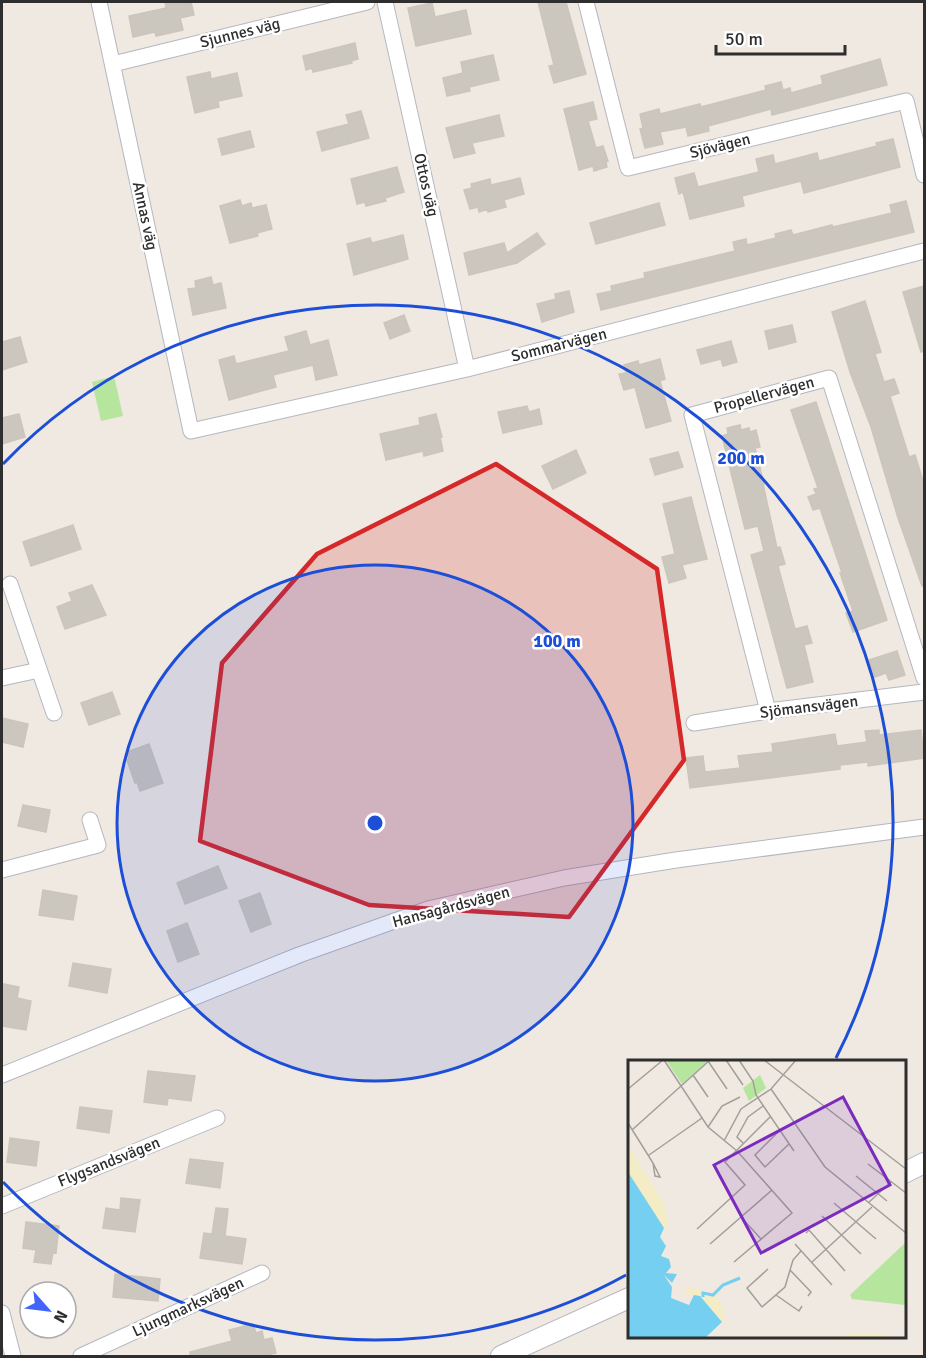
<svg xmlns="http://www.w3.org/2000/svg" width="926" height="1358" font-family="Signika,sans-serif">
<rect width="100%" height="100%" fill="#efe9e1"/>
<path fill="#b6e59e" d="M 114,376 L 123,416 L 101,421 L 92,382 Z"/>
<path fill="#cbc7bf" stroke="#cbc5ba" stroke-width="1.5" d="M 165,2 L 191,2 L 194,15 L 180,18 L 183,30 L 156,36 L 155,32 L 133,37 L 129,16 L 166,8 Z
M 538,2 L 566,2 L 586,74 L 554,83 L 549,66 L 554,65 Z
M 432,3 L 435,17 L 466,10 L 471,34 L 416,46 L 408,8 Z
M 355,43 L 358,59 L 351,61 L 352,63 L 313,72 L 312,68 L 306,70 L 303,56 Z
M 493,55 L 499,80 L 469,87 L 470,91 L 447,96 L 443,78 L 463,73 L 461,62 Z
M 880,59 L 887,85 L 772,115 L 771,109 L 708,126 L 709,131 L 688,136 L 686,127 L 660,132 L 663,144 L 645,148 L 640,129 L 643,128 L 640,114 L 659,109 L 660,114 L 700,104 L 701,107 L 766,90 L 765,86 L 781,82 L 783,90 L 790,88 L 791,93 L 823,84 L 821,76 Z
M 210,72 L 211,79 L 237,73 L 242,96 L 218,101 L 219,107 L 195,113 L 187,77 Z
M 593,102 L 597,119 L 588,121 L 596,148 L 603,146 L 608,161 L 606,162 L 607,167 L 594,171 L 593,166 L 579,170 L 564,109 Z
M 361,111 L 369,138 L 322,151 L 317,132 L 349,124 L 346,115 Z
M 499,115 L 504,136 L 472,143 L 475,153 L 454,158 L 446,128 Z
M 250,131 L 254,147 L 222,155 L 218,139 Z
M 893,139 L 900,167 L 804,193 L 801,181 L 742,196 L 744,206 L 690,219 L 683,192 L 679,194 L 675,178 L 694,173 L 698,187 L 759,172 L 756,159 L 773,155 L 775,164 L 817,153 L 819,161 L 877,146 L 876,143 Z
M 397,167 L 404,192 L 385,198 L 386,201 L 366,206 L 365,202 L 357,204 L 351,179 Z
M 520,178 L 524,194 L 504,200 L 506,207 L 488,212 L 488,209 L 479,212 L 478,207 L 470,209 L 464,190 L 472,188 L 471,184 L 490,179 L 491,185 Z
M 240,200 L 242,206 L 251,203 L 252,208 L 266,205 L 272,229 L 257,233 L 258,236 L 230,243 L 220,206 Z
M 906,201 L 914,232 L 601,310 L 597,294 L 612,291 L 611,286 L 645,278 L 644,273 L 735,251 L 733,242 L 746,239 L 747,245 L 776,238 L 775,234 L 791,230 L 793,235 L 832,225 L 833,227 L 892,213 L 890,205 Z
M 659,203 L 665,225 L 596,244 L 590,223 Z
M 537,233 L 545,244 L 517,263 L 469,275 L 464,253 L 504,243 L 507,253 Z
M 403,235 L 408,259 L 354,275 L 347,244 L 370,238 L 372,243 Z
M 211,277 L 213,285 L 221,283 L 226,308 L 193,315 L 188,289 L 196,288 L 195,281 Z
M 924,286 L 924,351 L 921,352 L 903,292 Z
M 569,291 L 574,312 L 542,322 L 537,304 L 556,299 L 555,294 Z
M 865,301 L 881,352 L 875,354 L 884,382 L 894,379 L 899,393 L 890,396 L 909,457 L 915,455 L 924,484 L 924,585 L 922,586 L 898,518 L 871,427 L 850,372 L 832,312 Z
M 404,315 L 410,331 L 390,339 L 384,323 Z
M 792,325 L 796,342 L 769,349 L 765,331 Z
M 306,331 L 310,345 L 328,340 L 337,375 L 316,380 L 313,365 L 273,375 L 276,387 L 229,400 L 219,360 L 234,356 L 236,364 L 289,351 L 285,337 Z
M 20,337 L 27,362 L 2,370 L 2,342 Z
M 731,341 L 737,362 L 723,366 L 721,359 L 701,364 L 697,350 Z
M 660,359 L 665,379 L 660,381 L 671,421 L 646,428 L 635,387 L 624,390 L 619,374 L 626,373 L 624,365 L 638,361 L 639,365 Z
M 816,402 L 887,620 L 853,632 L 846,613 L 853,611 L 840,573 L 842,573 L 820,508 L 813,510 L 808,497 L 816,494 L 814,489 L 818,488 L 791,410 Z
M 527,406 L 529,412 L 539,409 L 542,424 L 503,433 L 498,412 Z
M 19,414 L 25,437 L 2,444 L 2,418 Z
M 436,414 L 442,437 L 440,437 L 443,451 L 424,456 L 423,451 L 386,460 L 380,434 L 420,425 L 419,418 Z
M 740,425 L 741,430 L 749,428 L 750,432 L 756,430 L 760,447 L 755,448 L 764,484 L 763,484 L 777,548 L 780,547 L 785,564 L 778,566 L 795,629 L 807,626 L 812,643 L 804,645 L 813,682 L 787,688 L 751,555 L 764,551 L 758,526 L 745,529 L 722,436 L 728,434 L 727,428 Z
M 576,450 L 586,473 L 553,489 L 542,466 Z
M 678,452 L 683,467 L 655,475 L 650,459 Z
M 691,497 L 707,559 L 682,565 L 686,578 L 669,583 L 662,557 L 675,554 L 663,504 Z
M 73,525 L 81,549 L 31,566 L 23,542 Z
M 92,585 L 106,615 L 65,629 L 57,607 L 72,601 L 69,593 Z
M 897,651 L 905,675 L 889,680 L 886,673 L 875,677 L 869,660 Z
M 112,692 L 120,714 L 89,725 L 81,703 Z
M 2,718 L 28,724 L 23,747 L 2,742 Z
M 879,730 L 879,735 L 921,730 L 924,758 L 868,766 L 868,762 L 840,765 L 840,769 L 690,788 L 686,758 L 703,756 L 705,772 L 740,768 L 738,756 L 773,752 L 772,744 L 835,734 L 837,746 L 867,742 L 865,731 Z
M 149,744 L 163,783 L 140,791 L 137,782 L 135,783 L 127,760 L 129,759 L 127,752 Z
M 23,805 L 50,810 L 46,832 L 18,826 Z
M 218,866 L 227,888 L 185,904 L 177,883 Z
M 43,890 L 77,896 L 73,920 L 39,915 Z
M 260,893 L 271,924 L 251,932 L 239,901 Z
M 187,923 L 199,954 L 178,962 L 167,931 Z
M 73,963 L 111,969 L 107,993 L 69,986 Z
M 4,984 L 19,987 L 17,998 L 31,1001 L 26,1030 L 2,1026 L 2,995 Z
M 148,1071 L 195,1076 L 191,1101 L 168,1098 L 167,1105 L 144,1102 Z
M 80,1107 L 112,1111 L 109,1133 L 77,1128 Z
M 10,1138 L 39,1142 L 36,1166 L 7,1162 Z
M 190,1159 L 223,1163 L 220,1188 L 186,1183 Z
M 121,1198 L 140,1200 L 135,1232 L 103,1228 L 106,1208 L 120,1210 Z
M 216,1208 L 228,1209 L 225,1236 L 246,1239 L 242,1264 L 200,1258 L 204,1233 L 212,1234 Z
M 26,1222 L 59,1226 L 56,1253 L 53,1252 L 51,1264 L 34,1262 L 36,1250 L 23,1248 Z
M 115,1274 L 160,1279 L 158,1301 L 113,1297 Z
M 253,1324 L 256,1333 L 262,1331 L 264,1340 L 272,1338 L 276,1353 L 264,1356 L 190,1356 L 190,1352 L 232,1341 L 229,1330 Z"/>
<g fill="none" stroke-linecap="round" stroke-linejoin="round">
<g stroke="#b4b7c1" stroke-width="17">
<path id="minor" d="M 99,2 L 191,431 L 467,369 L 924,251
M 385,2 L 467,369
M 586,2 L 628,168 L 906,101 L 924,175
M 113,64 L 367,2
M 10,584 L 54,713
M 2,678 L 39,670
M 768,711 L 692,415 L 829,378 L 924,678
M 694,723 L 768,711 L 924,692
M 2,870 L 98,845 L 90,820
M 2,1075 L 299,955 L 428,909 L 564,878 L 676,860 L 924,827
M 2,1206 L 217,1118
M 2,1313 L 13,1356
M 81,1356 L 262,1273"/>
</g>
<g stroke="#b4b7c1" stroke-width="22">
<path id="tertiary" d="M 904,1173 L 924,1163
M 501,1356 L 629,1298"/>
</g>
<use href="#minor" stroke="#fff" stroke-width="15"/>
<use href="#tertiary" stroke="#fff" stroke-width="20"/>
</g>
<path fill="#d62828" fill-opacity="0.2" stroke="#d62828" stroke-width="4.5" stroke-linejoin="round" d="M 496,464 L 657,569 L 684,760 L 569,917 L 369,905 L 200,841 L 222,663 L 317,554 Z"/>
<circle cx="375" cy="823" r="258" fill="#1d4ed8" fill-opacity=".12"/>
<g fill="none" stroke="#1d4ed8" stroke-width="3">
<circle cx="375" cy="823" r="258"/>
<path d="M626 1275A517 517 0 0 1 3 1182M3 464A517 517 0 0 1 836 1058"/>
</g>
<g text-anchor="middle" dominant-baseline="central" stroke-width="5" stroke-linejoin="round" paint-order="stroke">
<g font-size="16" fill="#2e2e2e" stroke="#fff">
<text transform="translate(240 33) rotate(-14)">Sjunnes väg</text>
<text transform="translate(720 146) rotate(-14)">Sjövägen</text>
<text transform="translate(426 185) rotate(77)">Ottos väg</text>
<text transform="translate(145 216) rotate(78)">Annas väg</text>
<text transform="translate(559 345) rotate(-14)">Sommarvägen</text>
<text transform="translate(764 395) rotate(-15)">Propellervägen</text>
<text transform="translate(809 707) rotate(-7)">Sjömansvägen</text>
<text transform="translate(451 907) rotate(-15)">Hansagårdsvägen</text>
<text transform="translate(109 1162) rotate(-22)">Flygsandsvägen</text>
<text transform="translate(188 1307) rotate(-25)">Ljungmarksvägen</text>
</g>
</g>
<g transform="translate(628 1060)">
<rect width="278" height="278" fill="#efe9e1"/>
<path d="M 38,0 L 81,0 L 54,24 ZM 132,15 L 138,28 L 121,41 L 115,28 ZM 277,183 L 277,245 L 224,239 L 222,235 Z" fill="#b6e59e"/>
<path d="M 0,85 L 37,146 L 40,166 L 36,168 L 0,112 ZM 61,227 L 87,235 L 95,248 L 97,264 L 72,236 L 54,233 ZM 229,273 L 255,274 L 264,277 L 203,277 Z" fill="#f3ecc5"/>
<path d="M 0,112 L 36,168 L 32,177 L 38,186 L 33,196 L 41,199 L 43,207 L 38,213 L 49,214 L 44,223 L 36,215 L 44,227 L 43,238 L 61,245 L 66,235 L 72,236 L 94,262 L 78,277 L 0,277 Z" fill="#75cff0"/>
<path fill="none" stroke="#75cff0" stroke-width="3" d="M 75,237 L 75,233 L 85,235 L 95,225 L 112,218"/>
<path fill="none" stroke="#a29e99" stroke-width="1.5" d="M 36,0 L 80,67 L 109,91 L 164,153 L 106,202M 98,0 L 115,25M 111,0 L 125,21 L 128,35 L 166,91M 136,0 L 278,109M 80,1 L 99,29M 65,15 L 80,37M 0,29 L 35,0M 143,29 L 197,107 L 278,173M 0,63 L 25,103 L 27,116 L 32,117 L 25,103M 80,67 L 94,46 L 112,37M 4,70 L 82,0M 152,70 L 127,95 L 137,107 L 161,84M 96,81 L 113,49 L 143,29 L 168,0M 116,84 L 109,77 L 120,57 L 135,46M 21,95 L 74,58M 240,104 L 278,133M 228,116 L 259,141M 206,143 L 248,179M 240,143 L 263,122M 194,156 L 233,194M 113,157 L 133,179M 69,169 L 117,125 L 97,102 L 142,57M 178,173 L 181,170 L 217,211M 82,184 L 144,130M 167,184 L 204,225M 183,203 L 244,147M 140,209 L 119,228 L 134,247 L 157,227 L 165,200 L 173,191M 162,210 L 183,232 L 180,236M 148,235 L 171,251 L 174,246"/>
<path fill="#7b2cbf" fill-opacity="0.15" stroke="#7b2cbf" stroke-width="3" d="M 215,37 L 262,125 L 133,193 L 86,105 Z"/>
<rect width="278" height="278" fill="none" stroke="#2e2e2e" stroke-width="3"/>
</g>
<circle cx="375" cy="823" r="9" fill="#1d4ed8" stroke="#fff" stroke-width="3"/>
<g font-size="18" text-anchor="middle" font-weight="bold" fill="#1d4ed8" stroke="#fff" stroke-width="5" stroke-linejoin="round" paint-order="stroke">
<text x="741" y="464">200 m</text>
<text x="557" y="647">100 m</text>
</g>
<rect width="926" height="1358" fill="none" stroke="#2e2e2e" stroke-width="6"/>
<g transform="translate(48 1310) rotate(118)"><circle r="28" fill="#ffffff" stroke="#ababab" stroke-width="1.5"/>
<path d="M0-4.5L10 22L0 15L-10 22Z" fill="#4264fb"/>
<text y="-9" font-size="16" font-weight="bold" text-anchor="middle" fill="#2e2e2e">N</text>
</g>
<path d="M716 45v9h129v-9" fill="none" stroke="#2e2e2e" stroke-width="3"/>
<text x="725" y="45" font-size="18" fill="#2e2e2e" stroke="#ffffff" stroke-width="4.5" paint-order="stroke">50 m</text>
</svg>
